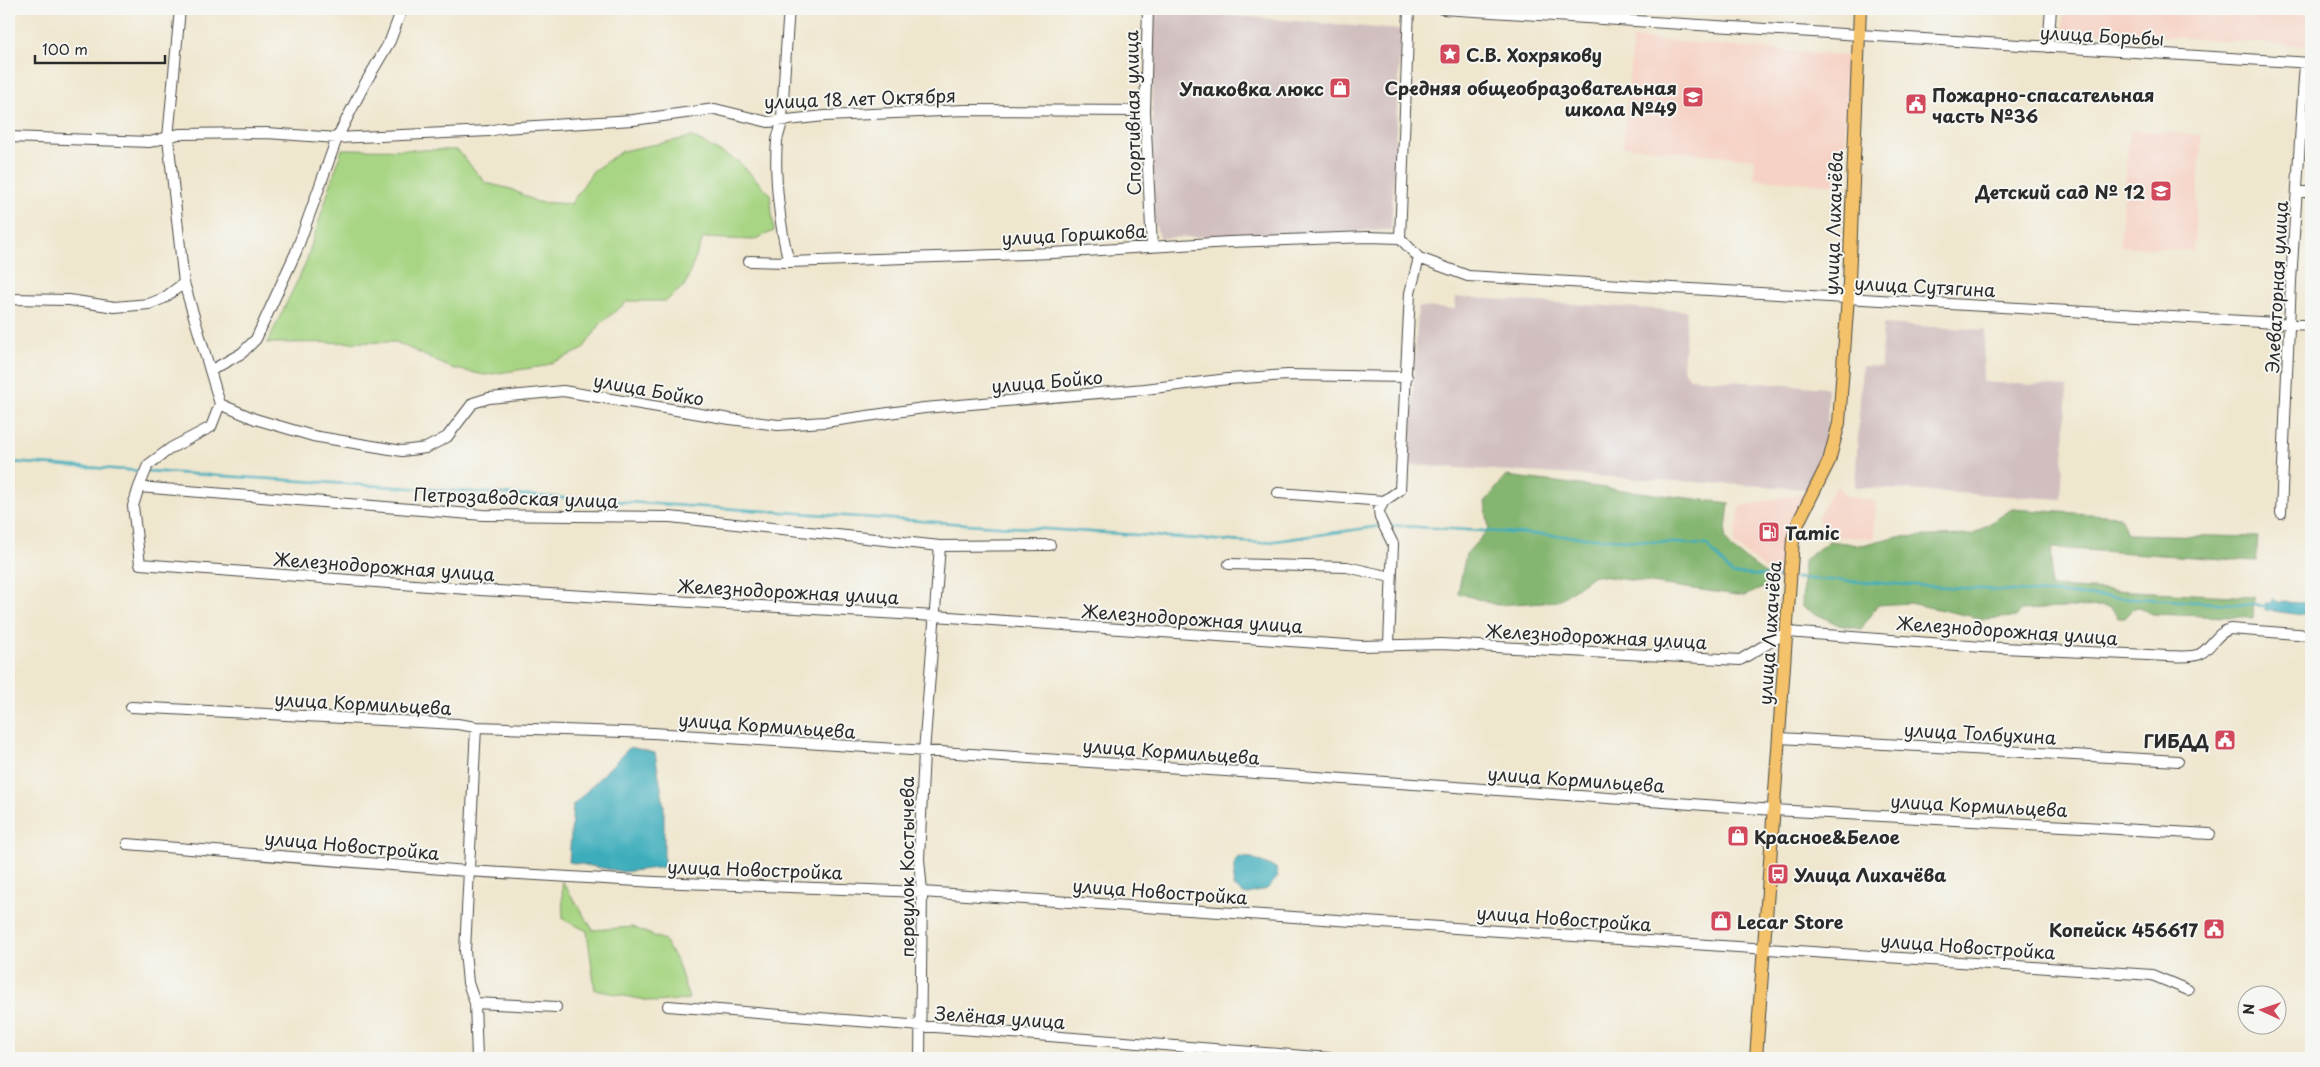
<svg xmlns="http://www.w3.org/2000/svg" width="2320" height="1067" font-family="'Playpen Sans',sans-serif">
<rect width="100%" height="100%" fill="#f6f6f2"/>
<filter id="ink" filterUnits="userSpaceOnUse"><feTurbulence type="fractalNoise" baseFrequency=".02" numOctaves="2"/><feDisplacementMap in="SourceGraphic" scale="10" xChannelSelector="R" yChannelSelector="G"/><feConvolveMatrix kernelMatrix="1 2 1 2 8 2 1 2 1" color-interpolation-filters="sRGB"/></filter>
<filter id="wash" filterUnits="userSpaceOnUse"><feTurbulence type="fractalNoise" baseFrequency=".0096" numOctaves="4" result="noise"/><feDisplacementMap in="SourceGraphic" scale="20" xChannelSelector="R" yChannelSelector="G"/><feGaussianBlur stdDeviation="1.12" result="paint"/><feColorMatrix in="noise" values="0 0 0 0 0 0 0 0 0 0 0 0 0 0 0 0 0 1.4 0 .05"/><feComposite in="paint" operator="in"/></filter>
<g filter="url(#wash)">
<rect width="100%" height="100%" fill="#efe6ce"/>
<path fill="#f6d2c5" d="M 2064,9 L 2311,9 L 2311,46 L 2063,30 Z
M 1633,38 L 1847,56 L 1844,185 L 1754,179 L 1755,159 L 1623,146 Z
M 2129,130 L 2202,135 L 2193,251 L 2120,246 Z
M 1837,484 L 1844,496 L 1876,501 L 1874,538 L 1825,536 L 1817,517 Z
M 1806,493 L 1792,528 L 1786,585 L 1734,544 L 1740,506 Z"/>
<path fill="#d1bfbf" d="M 1152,9 L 1401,30 L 1391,230 L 1160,238 L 1153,218 Z
M 1456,297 L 1687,311 L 1683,369 L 1690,378 L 1828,388 L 1827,447 L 1810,489 L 1409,465 L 1418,307 L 1455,309 Z
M 1883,324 L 1985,330 L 1982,382 L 2067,387 L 2061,499 L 1855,487 L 1862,366 L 1881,367 Z"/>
<path fill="#a7d583" stroke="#698057" d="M 692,137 L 739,162 L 770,194 L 774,231 L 753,240 L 703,238 L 685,285 L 666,301 L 628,301 L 602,322 L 582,350 L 544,366 L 485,375 L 451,368 L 396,342 L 267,343 L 305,265 L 342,149 L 457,150 L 486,183 L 511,189 L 537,202 L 571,204 L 593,171 L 622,151 Z
M 562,881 L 593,930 L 632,927 L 664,940 L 678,964 L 689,999 L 655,1002 L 595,990 L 587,931 L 563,919 Z"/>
<path fill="#85b671" stroke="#58704e" d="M 1506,476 L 1729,503 L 1725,538 L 1732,549 L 1777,582 L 1744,596 L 1594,575 L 1558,601 L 1497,605 L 1458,593 L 1466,554 L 1489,529 L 1485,502 Z
M 2012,509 L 2120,516 L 2127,534 L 2258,537 L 2256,561 L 2052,548 L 2050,587 L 2254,597 L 2253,618 L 2153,614 L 2136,607 L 2125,618 L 2118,618 L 2111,608 L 2101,606 L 2021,610 L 2016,617 L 1984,619 L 1909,603 L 1877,605 L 1861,629 L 1839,625 L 1802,607 L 1804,560 L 1829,541 L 1862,545 L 1894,537 L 1972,535 Z"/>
<path fill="#3eadbc" stroke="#346c74" d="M 2273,597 L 2277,602 L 2311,603 L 2311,616 L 2265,610 L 2266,603 L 2272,601 Z
M 630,747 L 655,753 L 664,806 L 664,867 L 624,872 L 569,862 L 573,805 Z
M 1238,857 L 1252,858 L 1276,868 L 1278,877 L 1267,889 L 1245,895 L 1233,886 L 1235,862 Z"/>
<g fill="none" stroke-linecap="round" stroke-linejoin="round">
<path stroke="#3eadbc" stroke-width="2.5" d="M 9,462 L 142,471
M 147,471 L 1261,543 L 1381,526
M 1386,525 L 1707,545 L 1732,574 L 1787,577
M 1795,578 L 2266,606"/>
</g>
</g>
<g filter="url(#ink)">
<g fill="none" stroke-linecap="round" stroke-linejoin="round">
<g stroke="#484743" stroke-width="12">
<path id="minor" d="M 180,9 L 168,138 L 184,283
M 789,9 C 786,46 784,82 782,119 C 782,126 778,134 777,141 C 774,176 780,229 789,262
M 1148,9 L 1145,111 L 1152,247
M 1442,9 L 2311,63
M 2048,47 L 2051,9
M 9,137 L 150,142 L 179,134 L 267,133 L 337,138 L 489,131 L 503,128 L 633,120 L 715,109 L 768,122 L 825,116 L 965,110 L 1145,111
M 2297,192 L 2311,192
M 1419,258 L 1468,276 L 2311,325
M 749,261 L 789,262 L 1053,253 L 1229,242 L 1368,237 L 1400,238
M 9,299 L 69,300 L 115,307 L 149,304 L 164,298 L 184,283 L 220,404 L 255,419 L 313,436 L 402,451 L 426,448 L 447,437 L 473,403 L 489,398 L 563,391 L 730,419 L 778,425 L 825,422 L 924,408 L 1145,389 L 1228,379 L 1288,375 L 1407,377
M 210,371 L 242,353 L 256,339 L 296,252 L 337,138 L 363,87 L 390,41 L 402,9
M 139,487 L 148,465 L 171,448 L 211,427 L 220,404
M 1278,493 L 1384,501
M 2281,513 L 2291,281 L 2305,63
M 1050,545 L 940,546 L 670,517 L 483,515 L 139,487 L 133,506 L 140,564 L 480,590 L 935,616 L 1361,646 L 1441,644 L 1740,660 L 1787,632 L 1982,647 L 2168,656 C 2177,656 2191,658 2200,654 C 2212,647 2216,633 2230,629 L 2311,635
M 1229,564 L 1347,567 L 1391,577
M 1389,644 L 1393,544 L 1380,518 L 1379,510 L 1384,501 L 1400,490 L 1410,293 L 1419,258 L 1400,238 L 1409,9
M 131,707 L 457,724 L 476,727 L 653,733 L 1302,776 L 1774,810 L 2210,834
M 476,727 L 465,951 L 468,983 L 475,1003 L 477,1058
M 1780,738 L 2178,761
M 127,844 L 467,871 L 655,882 L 922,892 L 2152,975 L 2188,990
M 475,1003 L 556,1007
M 668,1006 L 1329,1058
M 920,1058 L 922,892 L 919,859 L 924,752 L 940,546"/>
</g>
<g stroke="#484743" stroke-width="14">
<path id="major" d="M 1756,1058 L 1793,539 L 1799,521 L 1829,461 L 1839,423 L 1849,282 L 1860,9"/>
</g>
<use href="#minor" stroke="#fff" stroke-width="10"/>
<use href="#major" stroke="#f3c26a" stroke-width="12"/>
</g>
</g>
<defs>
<g id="sight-square" transform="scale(1.125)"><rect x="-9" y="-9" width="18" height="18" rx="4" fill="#d1495b" stroke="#f6f6f2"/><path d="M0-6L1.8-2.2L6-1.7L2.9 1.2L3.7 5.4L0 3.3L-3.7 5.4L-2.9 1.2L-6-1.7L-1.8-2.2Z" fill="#fff"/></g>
<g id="shop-square" transform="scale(1.125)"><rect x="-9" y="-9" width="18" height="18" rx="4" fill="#d1495b" stroke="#f6f6f2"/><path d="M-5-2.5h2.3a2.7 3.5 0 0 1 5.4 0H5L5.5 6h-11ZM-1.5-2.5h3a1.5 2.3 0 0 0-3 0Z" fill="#fff"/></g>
<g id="school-square" transform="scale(1.125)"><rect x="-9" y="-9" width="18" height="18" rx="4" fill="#d1495b" stroke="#f6f6f2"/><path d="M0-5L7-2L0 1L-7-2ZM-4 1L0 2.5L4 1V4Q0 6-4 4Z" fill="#fff"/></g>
<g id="civic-square" transform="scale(1.125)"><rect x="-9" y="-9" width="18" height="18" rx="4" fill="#d1495b" stroke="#f6f6f2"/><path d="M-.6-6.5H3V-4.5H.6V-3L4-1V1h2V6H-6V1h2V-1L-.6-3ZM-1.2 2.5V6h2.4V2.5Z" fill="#fff"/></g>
<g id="fuel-square" transform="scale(1.125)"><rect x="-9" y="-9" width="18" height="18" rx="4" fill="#d1495b" stroke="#f6f6f2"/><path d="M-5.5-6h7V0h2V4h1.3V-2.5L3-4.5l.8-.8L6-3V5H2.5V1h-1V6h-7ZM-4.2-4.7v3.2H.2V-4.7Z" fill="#fff"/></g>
<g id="bus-square" transform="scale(1.125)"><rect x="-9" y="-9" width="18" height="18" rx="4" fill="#d1495b" stroke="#f6f6f2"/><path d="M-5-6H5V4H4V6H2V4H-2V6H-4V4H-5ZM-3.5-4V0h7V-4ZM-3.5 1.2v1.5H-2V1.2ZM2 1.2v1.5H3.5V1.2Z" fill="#fff"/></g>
</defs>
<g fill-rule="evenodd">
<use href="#sight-square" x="1450" y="54"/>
<use href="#shop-square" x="1340" y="88"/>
<use href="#school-square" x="1693" y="97"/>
<use href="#civic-square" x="1916" y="104"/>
<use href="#school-square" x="2161" y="191"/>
<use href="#fuel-square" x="1769" y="532"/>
<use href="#civic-square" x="2225" y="740"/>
<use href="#shop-square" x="1738" y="836"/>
<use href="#bus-square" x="1778" y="874"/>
<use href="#shop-square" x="1721" y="921"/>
<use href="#civic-square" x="2214" y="929"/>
</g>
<g text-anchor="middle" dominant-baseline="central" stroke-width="4" stroke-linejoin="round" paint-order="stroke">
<g font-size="18" fill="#2b2b2b" stroke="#f6f6f2">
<text transform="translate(2102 35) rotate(3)">улица Борьбы</text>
<text transform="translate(860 98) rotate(-2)">улица 18 лет Октября</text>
<text transform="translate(1132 113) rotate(-91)">Спортивная улица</text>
<text transform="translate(1833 223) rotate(-88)">улица Лихачёва</text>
<text transform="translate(1074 234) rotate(-3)">улица Горшкова</text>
<text transform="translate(1925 286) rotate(3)">улица Сутягина</text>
<text transform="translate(2276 287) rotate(-87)">Элеваторная улица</text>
<text transform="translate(1047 381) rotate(-5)">улица Бойко</text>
<text transform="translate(649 389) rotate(10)">улица Бойко</text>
<text transform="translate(516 497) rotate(2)">Петрозаводская улица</text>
<text transform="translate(384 566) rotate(4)">Железнодорожная улица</text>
<text transform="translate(788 591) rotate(3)">Железнодорожная улица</text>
<text transform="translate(1192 618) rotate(4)">Железнодорожная улица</text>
<text transform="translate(2007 630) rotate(4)">Железнодорожная улица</text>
<text transform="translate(1769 633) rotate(-86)">улица Лихачёва</text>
<text transform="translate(1596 636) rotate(3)">Железнодорожная улица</text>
<text transform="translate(363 703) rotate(3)">улица Кормильцева</text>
<text transform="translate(767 725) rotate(4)">улица Кормильцева</text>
<text transform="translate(1980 733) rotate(3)">улица Толбухина</text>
<text transform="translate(1171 751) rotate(4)">улица Кормильцева</text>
<text transform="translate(1576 779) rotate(4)">улица Кормильцева</text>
<text transform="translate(1979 805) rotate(3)">улица Кормильцева</text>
<text transform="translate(352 845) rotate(5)">улица Новостройка</text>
<text transform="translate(906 867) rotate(-90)">переулок Костычева</text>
<text transform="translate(755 869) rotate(2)">улица Новостройка</text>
<text transform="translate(1160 891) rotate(4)">улица Новостройка</text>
<text transform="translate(1564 918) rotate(4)">улица Новостройка</text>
<text transform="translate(1968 946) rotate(4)">улица Новостройка</text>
<text transform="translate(1000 1017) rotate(4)">Зелёная улица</text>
</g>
<g font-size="18" font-weight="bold" fill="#2b2b2b" stroke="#f6f6f2" text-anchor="start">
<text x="1466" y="54">С.В. Хохрякову</text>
<text x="1677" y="87" text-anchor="end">Средняя общеобразовательная<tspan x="1677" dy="21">школа №49</tspan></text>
<text x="1324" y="88" text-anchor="end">Упаковка люкс</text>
<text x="1932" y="94">Пожарно-спасательная<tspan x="1932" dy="21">часть №36</tspan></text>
<text x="2145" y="191" text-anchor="end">Детский сад № 12</text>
<text x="1785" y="532">Tamic</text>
<text x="2209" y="740" text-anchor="end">ГИБДД</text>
<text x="1754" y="836">Красное&amp;Белое</text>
<text x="1794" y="874">Улица Лихачёва</text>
<text x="1737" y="921">Lecar Store</text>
<text x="2198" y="929" text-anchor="end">Копейск 456617</text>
</g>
</g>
<rect width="2320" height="1067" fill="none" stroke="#f6f6f2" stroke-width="30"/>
<g transform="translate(2262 1010) rotate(273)"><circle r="24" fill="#f6f6f2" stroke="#a5a5a2"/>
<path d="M0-4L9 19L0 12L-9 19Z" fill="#d1495b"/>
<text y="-8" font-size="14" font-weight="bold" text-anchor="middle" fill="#2b2b2b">N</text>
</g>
<path d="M35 55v8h130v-8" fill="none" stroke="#2b2b2b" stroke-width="2.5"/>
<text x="42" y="55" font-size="15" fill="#2b2b2b" stroke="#f6f6f2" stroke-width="4" paint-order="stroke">100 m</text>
</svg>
